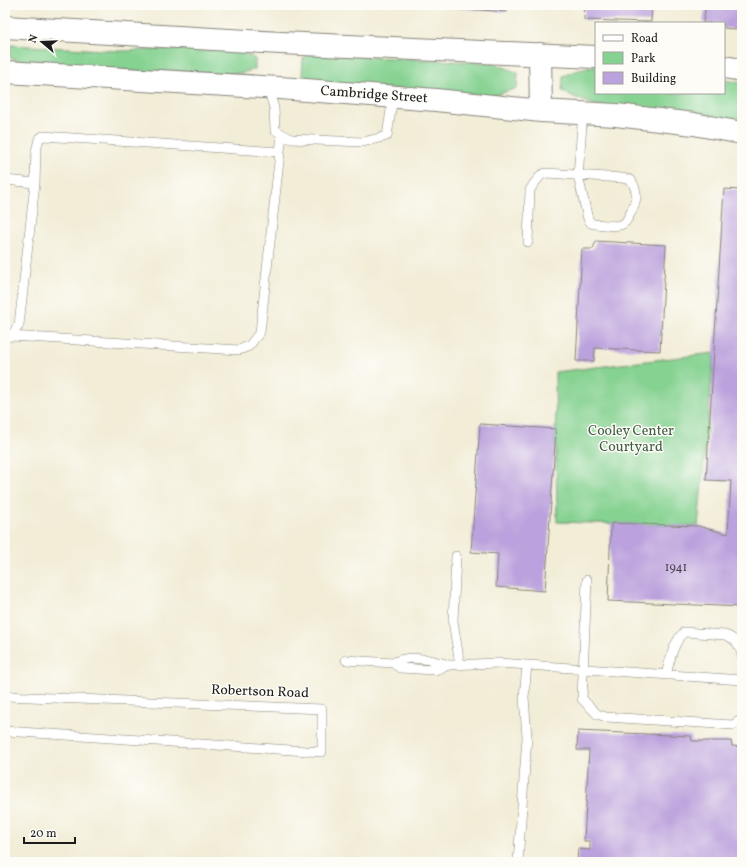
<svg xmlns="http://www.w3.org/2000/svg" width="747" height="867" font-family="Vollkorn,serif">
<rect width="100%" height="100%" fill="#fdfcf7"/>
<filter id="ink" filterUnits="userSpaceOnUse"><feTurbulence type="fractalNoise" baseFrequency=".025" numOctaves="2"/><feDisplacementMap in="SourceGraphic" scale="8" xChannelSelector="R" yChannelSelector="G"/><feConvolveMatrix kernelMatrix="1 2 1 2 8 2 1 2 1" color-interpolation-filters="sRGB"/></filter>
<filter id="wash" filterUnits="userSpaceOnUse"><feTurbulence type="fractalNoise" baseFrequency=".012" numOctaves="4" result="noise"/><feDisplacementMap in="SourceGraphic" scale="16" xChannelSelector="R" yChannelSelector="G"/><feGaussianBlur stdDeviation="0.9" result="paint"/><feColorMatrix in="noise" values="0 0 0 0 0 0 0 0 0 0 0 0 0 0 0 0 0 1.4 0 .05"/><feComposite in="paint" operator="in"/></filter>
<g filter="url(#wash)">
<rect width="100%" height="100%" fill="#f2edd7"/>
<path fill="#85d291" stroke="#507756" d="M 11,45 L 121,51 L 177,49 L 235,51 L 242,52 L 255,59 L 255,69 L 242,73 L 196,76 L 25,63 L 9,57 Z
M 309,54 L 494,63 L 518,73 L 517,88 L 496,95 L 484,96 L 311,82 L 302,75 L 303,59 Z
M 596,66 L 596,93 L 724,93 L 724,80 L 742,83 L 742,123 L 594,105 L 572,96 L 562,91 L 563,76 L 575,71 Z
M 714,353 L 698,526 L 557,522 L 555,372 Z"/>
<g id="blocks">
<path fill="#bba1dd" d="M 444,5 L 507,5 L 506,12 L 444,7 Z
M 585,5 L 652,5 L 651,22 L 584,20 Z
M 706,5 L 742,5 L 742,30 L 724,28 L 724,23 L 703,23 Z
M 724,189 L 742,190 L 742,607 L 608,601 L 611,523 L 698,526 L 728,534 L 731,481 L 706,480 Z
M 596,241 L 666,245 L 660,351 L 595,348 L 594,361 L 576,361 L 582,249 L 593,249 Z
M 480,424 L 556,429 L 545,591 L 496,587 L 498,554 L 471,552 Z
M 578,731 L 691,736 L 692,741 L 731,741 L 732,746 L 742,747 L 742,862 L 577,862 L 578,849 L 590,850 L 590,841 L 584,841 L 589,750 L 577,750 Z"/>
</g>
</g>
<g filter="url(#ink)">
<use href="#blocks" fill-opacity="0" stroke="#87847a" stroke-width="1"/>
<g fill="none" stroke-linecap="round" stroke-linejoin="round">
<g stroke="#87847a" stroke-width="10">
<path id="service" d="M 268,88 L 274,108 L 275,130 L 291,139 L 363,142 L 387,136 L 393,97
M 5,180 L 35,183 L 19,325 L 11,336 L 5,337
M 35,183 L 36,151 L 39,139 L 43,136 L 280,152
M 528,242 L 530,190 L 533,185 L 541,175 L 546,173 L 622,178 L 631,180 C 634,185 637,193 636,198 C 635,204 628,221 623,224 C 616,228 602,224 594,224 L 591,223 L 588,219 L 578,176 L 583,113
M 11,336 L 239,350 L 249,346 L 260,332 L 282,134
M 456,556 L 453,621 L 460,665
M 587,580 L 582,699 L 597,714 L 606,717 L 733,725 L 742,719
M 346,660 L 393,663 L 400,668 L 435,670 L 449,665 L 498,663 L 742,680
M 393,663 C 409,654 432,660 449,665
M 666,675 C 670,660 673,643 684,632 L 725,635 C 736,639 740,645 742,656
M 5,696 L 322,709 L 322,752 L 5,731
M 518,862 L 527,737 L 524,697 L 527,665"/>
</g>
<g stroke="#87847a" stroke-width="24">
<path id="tertiary" d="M 5,27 L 281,43 L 596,57
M 540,54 L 541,111
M 724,67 L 742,70
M 5,72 L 280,88 L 436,100 L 541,111 L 616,115 L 694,124 L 742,133"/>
</g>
<use href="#service" stroke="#fff" stroke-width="9"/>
<use href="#tertiary" stroke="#fff" stroke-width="22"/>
</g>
</g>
<g text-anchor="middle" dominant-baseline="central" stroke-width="3" stroke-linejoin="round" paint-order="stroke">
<g font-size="12" fill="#443d4c">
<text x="676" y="568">1941</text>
</g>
<g font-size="14" fill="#1c1c1c" stroke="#fdfcf7">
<text transform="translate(374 95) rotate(4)">Cambridge Street</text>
<text transform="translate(260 692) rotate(2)">Robertson Road</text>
</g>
<g font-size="14" fill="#415c45" stroke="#fdfcf7">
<text x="631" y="431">Cooley Center<tspan x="631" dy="16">Courtyard</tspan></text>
</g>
</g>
<rect width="747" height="867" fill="none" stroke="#fdfcf7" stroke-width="20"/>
<rect x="595" y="22" width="130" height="72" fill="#fdfcf7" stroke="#a3a29f"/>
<rect x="603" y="35" width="20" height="6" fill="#ffffff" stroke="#a3a29f"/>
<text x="631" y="42" font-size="12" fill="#1c1c1c">Road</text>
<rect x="603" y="52" width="20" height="12" fill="#85d291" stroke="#a3a29f"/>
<text x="631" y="62" font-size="12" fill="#1c1c1c">Park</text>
<rect x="603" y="72" width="20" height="12" fill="#bba1dd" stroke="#a3a29f"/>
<text x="631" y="82" font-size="12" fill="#1c1c1c">Building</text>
<g transform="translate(42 42) rotate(289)" stroke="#fdfcf7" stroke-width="3" paint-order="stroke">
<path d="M0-3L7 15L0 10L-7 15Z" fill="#1c1c1c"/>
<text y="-6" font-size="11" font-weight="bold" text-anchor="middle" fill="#1c1c1c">N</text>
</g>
<path d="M24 837v6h51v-6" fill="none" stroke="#1c1c1c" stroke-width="2"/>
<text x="30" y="837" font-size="12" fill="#1c1c1c" stroke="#fdfcf7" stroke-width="3" paint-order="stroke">20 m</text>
</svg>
